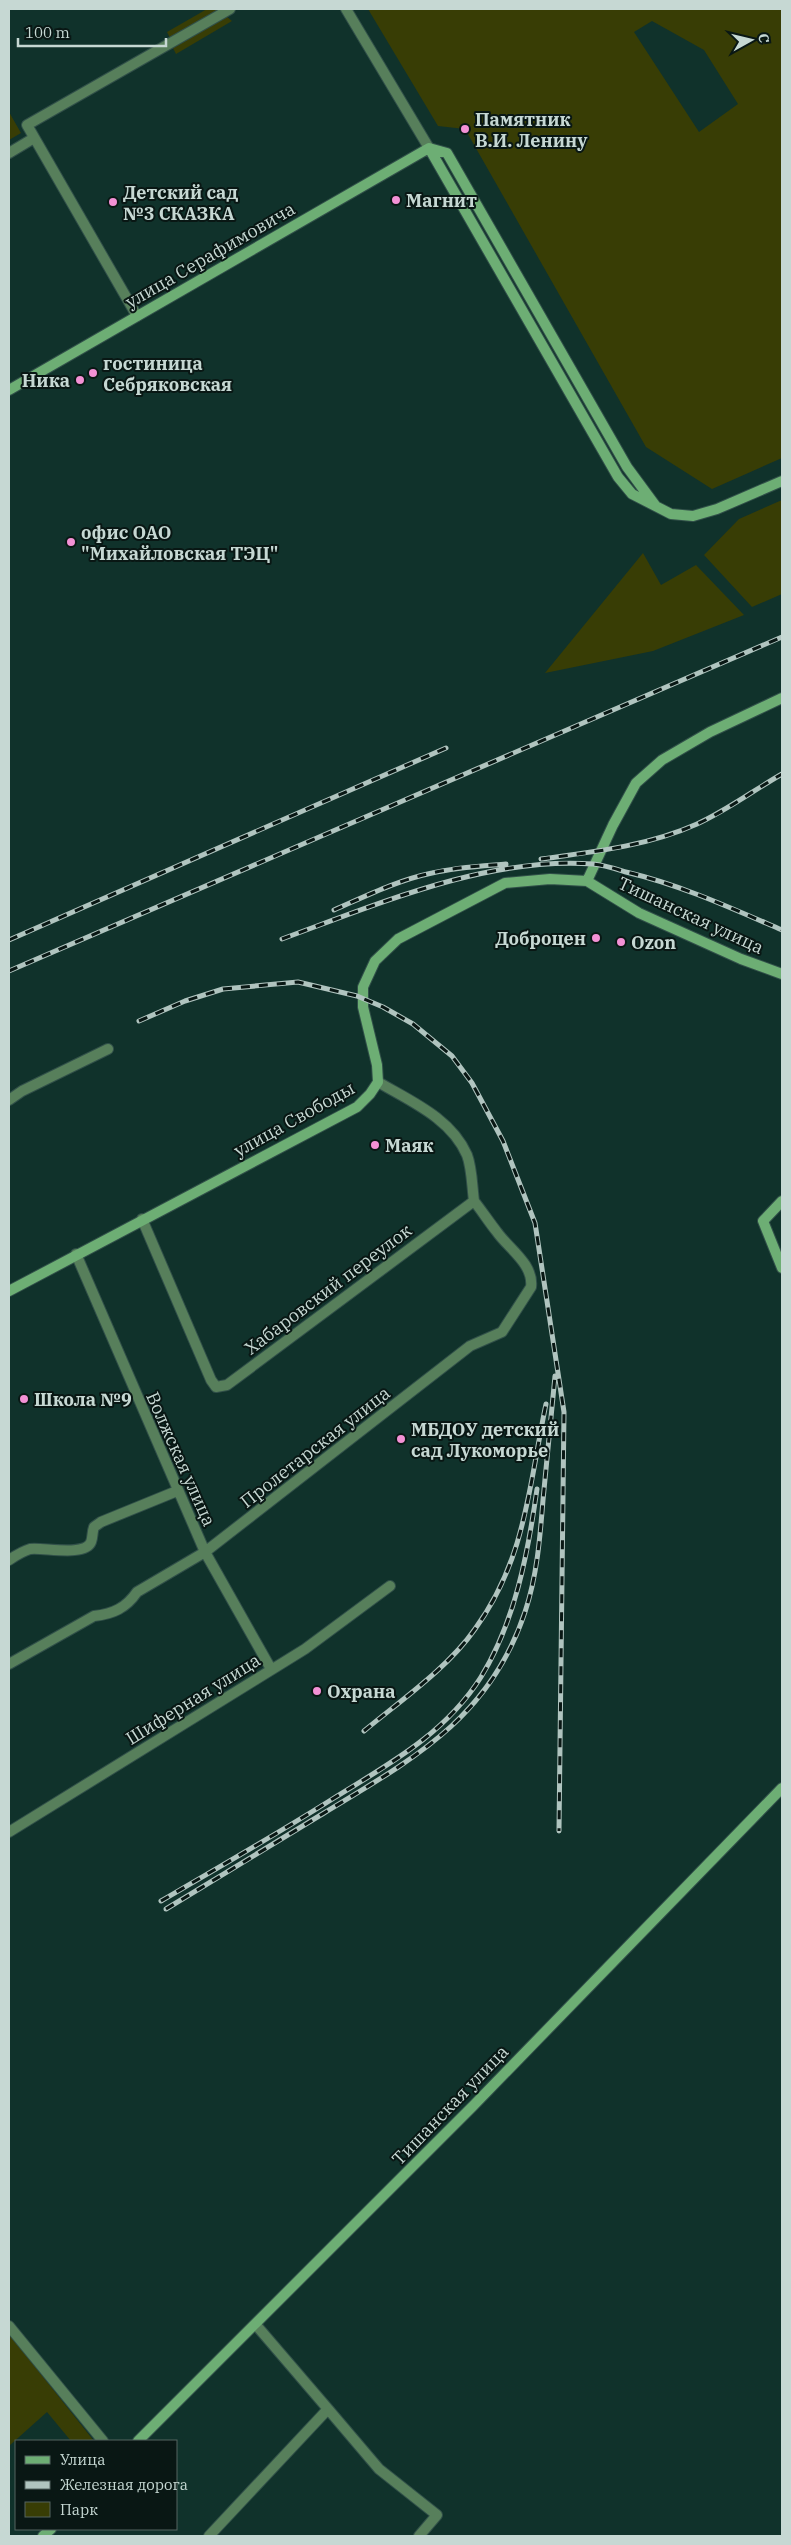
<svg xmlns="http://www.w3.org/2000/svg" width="791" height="2545" font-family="'IBM Plex Serif',serif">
<rect width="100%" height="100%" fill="#10322b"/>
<path fill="#383d05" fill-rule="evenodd" d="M 207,9 L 219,9 L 170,38 L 167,32 Z
M 368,9 L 782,9 L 782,458 L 712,489 L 646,447 L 465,129 L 438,126 ZM 652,21 L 704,50 L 738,104 L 699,132 L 634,32 Z
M 226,16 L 232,21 L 176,54 L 173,48 Z
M 9,112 L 21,133 L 9,140 Z
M 782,500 L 782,594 L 752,607 L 704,555 L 739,519 Z
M 643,553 L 661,585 L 696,565 L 744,615 L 653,651 L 545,673 Z
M 9,2334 L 94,2441 L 71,2441 L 47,2412 L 9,2446 Z"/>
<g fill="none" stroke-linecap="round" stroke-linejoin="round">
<g stroke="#315049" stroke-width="12">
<path id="street" d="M 346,9 L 429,148
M 9,153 L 34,138
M 137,316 L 27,125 L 230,9
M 9,1100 L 22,1091 L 108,1049
M 142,1219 L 211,1380 L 216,1387 L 227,1385 L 474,1201 C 472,1186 472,1168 467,1155 C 451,1118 410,1101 378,1082
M 76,1254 L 205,1552 L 271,1669
M 9,1560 C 15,1556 23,1551 30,1549 C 43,1547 85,1557 91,1542 C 93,1537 92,1532 94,1527 L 101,1522 L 177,1491
M 9,1664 L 94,1616 C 113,1614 126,1608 137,1592 L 205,1552 L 470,1346 L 502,1332 L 531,1287 C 534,1264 508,1248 497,1232 C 489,1222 482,1211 474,1201
M 9,1832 L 305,1649 L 390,1586
M 9,2326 L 103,2441
M 328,2409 L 379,2469 L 437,2515 L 419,2536
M 209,2536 L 328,2409 L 256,2325"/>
</g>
<g stroke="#315049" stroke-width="12">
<path id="secondary" d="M 429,148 L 618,477 L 632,494 L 671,514 L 693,516 L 717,509 L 782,481
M 429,148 L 447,153 L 627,467 L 655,505
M 9,390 L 429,148
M 587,881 L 613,825 L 636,783 L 662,760 L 710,732 L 782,698
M 782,1201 L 763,1221 L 782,1268
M 9,1291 L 357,1107 L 370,1094 L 378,1082 L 377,1065 L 363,1007 L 363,987 L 375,961 L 398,939 L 505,883 L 550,879 L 587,881 L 639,913 L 741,959 L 782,974
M 138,2441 L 473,2106 L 782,1788
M 43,2536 L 51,2529"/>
</g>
<use href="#street" stroke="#577f5b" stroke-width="10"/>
<use href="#secondary" stroke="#6dae74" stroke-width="10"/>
<g stroke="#b0c4bf" stroke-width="5">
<path id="rail" d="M 541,859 C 593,852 648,846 697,824 C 726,811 754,790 782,774
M 334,910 C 366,896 398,880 432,873 C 457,867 481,866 506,864
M 282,939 C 378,904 489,856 593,864 C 604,865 616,869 626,872 C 681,885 731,908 782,930
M 9,940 L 446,748
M 9,971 L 782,637
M 139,1021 L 185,1001 L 223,989 L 298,982 L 357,996 L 383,1007 L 413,1024 L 452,1056 L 472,1083 L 503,1141 L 535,1223 L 564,1412 L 559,1831
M 364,1731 C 400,1701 448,1668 475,1629 C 526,1559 529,1485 546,1404
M 161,1901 C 219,1867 277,1834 334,1798 C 389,1764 445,1734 481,1677 C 515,1622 528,1553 537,1489
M 166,1909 C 219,1877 272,1845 324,1813 C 413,1759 490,1718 525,1612 C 537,1576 540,1538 543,1500 C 547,1459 551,1417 555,1376"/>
</g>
<use href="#rail" stroke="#091714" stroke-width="3" stroke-dasharray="9" stroke-linecap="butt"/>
</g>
<g fill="#f391d5" stroke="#091714" stroke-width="2">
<circle cx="465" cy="129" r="5"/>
<circle cx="396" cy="200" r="5"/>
<circle cx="113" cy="202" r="5"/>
<circle cx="93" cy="373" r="5"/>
<circle cx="80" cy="380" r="5"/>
<circle cx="71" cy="542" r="5"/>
<circle cx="596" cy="938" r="5"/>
<circle cx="621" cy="942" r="5"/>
<circle cx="375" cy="1145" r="5"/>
<circle cx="24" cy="1399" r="5"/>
<circle cx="401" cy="1439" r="5"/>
<circle cx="317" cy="1691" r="5"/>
</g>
<g text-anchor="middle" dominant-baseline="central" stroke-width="4" stroke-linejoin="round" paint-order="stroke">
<g font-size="18" font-weight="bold" fill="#c6d8d3" stroke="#091714" text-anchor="start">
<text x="475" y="119">Памятник<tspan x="475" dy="21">В.И. Ленину</tspan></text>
<text x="123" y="192">Детский сад<tspan x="123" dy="21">№3 СКАЗКА</tspan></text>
<text x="406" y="200">Магнит</text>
<text x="103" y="363">гостиница<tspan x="103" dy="21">Себряковская</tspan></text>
<text x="70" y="380" text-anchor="end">Ника</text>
<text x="81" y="532">офис ОАО<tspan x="81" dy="21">"Михайловская ТЭЦ"</tspan></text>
<text x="586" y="938" text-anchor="end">Доброцен</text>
<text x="631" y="942">Ozon</text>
<text x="385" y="1145">Mаяк</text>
<text x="34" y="1399">Школа №9</text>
<text x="411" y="1429">МБДОУ детский<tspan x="411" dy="21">сад Лукоморье</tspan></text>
<text x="327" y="1691">Охрана</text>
</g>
<g font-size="18" fill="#c6d8d3" stroke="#091714">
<text transform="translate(210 255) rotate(-30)">улица Серафимовича</text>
<text transform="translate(691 915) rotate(25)">Тишанская улица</text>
<text transform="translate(294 1119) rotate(-29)">улица Свободы</text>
<text transform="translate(328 1289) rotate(-37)">Хабаровский переулок</text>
<text transform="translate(315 1447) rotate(-38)">Пролетарская улица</text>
<text transform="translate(181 1459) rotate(66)">Волжская улица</text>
<text transform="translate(193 1699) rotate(-32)">Шиферная улица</text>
<text transform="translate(450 2105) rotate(-46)">Тишанская улица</text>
</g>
</g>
<rect width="791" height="2545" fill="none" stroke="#c6d8d3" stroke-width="20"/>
<rect x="15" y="2440" width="162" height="90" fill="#091714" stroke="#556460"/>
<rect x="25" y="2456" width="25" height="8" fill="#6dae74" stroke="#556460"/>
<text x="60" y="2465" font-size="15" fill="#c6d8d3">Улица</text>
<rect x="25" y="2481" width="25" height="8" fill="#b0c4bf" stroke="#556460"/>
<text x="60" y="2490" font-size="15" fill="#c6d8d3">Железная дорога</text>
<rect x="25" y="2502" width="25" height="15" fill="#383d05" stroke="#556460"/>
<text x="60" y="2515" font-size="15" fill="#c6d8d3">Парк</text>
<g transform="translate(751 40) rotate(82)" stroke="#091714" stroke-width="4" paint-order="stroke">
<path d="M0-4L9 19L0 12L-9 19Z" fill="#c6d8d3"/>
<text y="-8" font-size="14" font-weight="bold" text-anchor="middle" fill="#c6d8d3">С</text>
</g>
<path d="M18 38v8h148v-8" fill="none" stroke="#c6d8d3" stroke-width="2.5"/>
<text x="25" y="38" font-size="15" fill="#c6d8d3" stroke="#091714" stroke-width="4" paint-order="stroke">100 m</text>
</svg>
